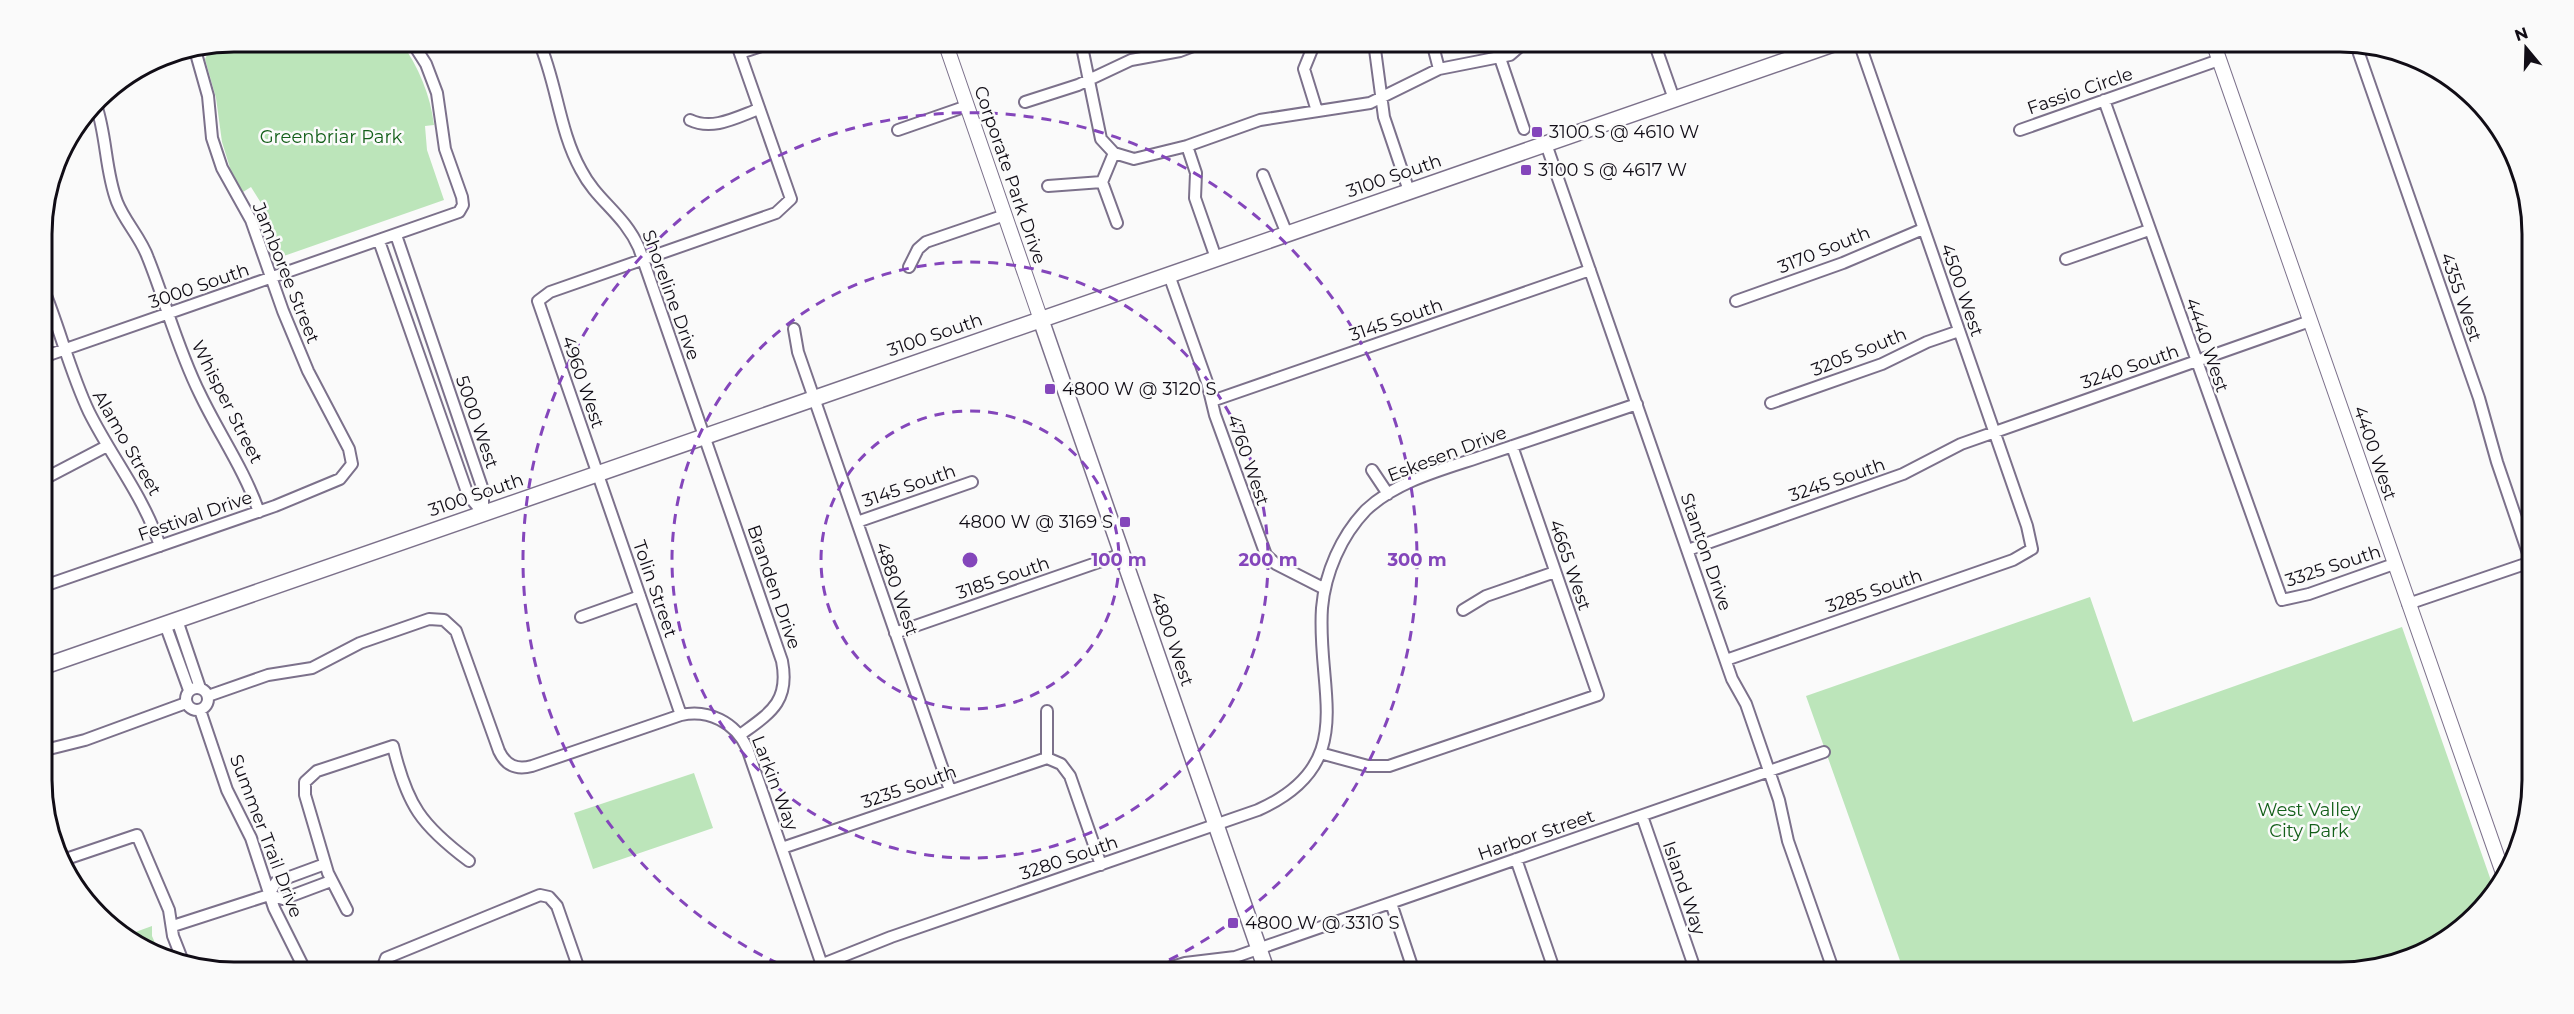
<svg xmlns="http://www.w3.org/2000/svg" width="2574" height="1014" font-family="Montserrat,sans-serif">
<rect width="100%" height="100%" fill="#fafafa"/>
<path fill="#bce5ba" d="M 236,42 L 401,42 C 419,68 430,94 434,125 L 425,126 L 427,150 L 444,200 L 281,257 L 266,211 L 251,187 L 243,192 L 231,171 L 222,142 L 216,98 L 205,59 L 209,51 Z
M 2090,597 L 2133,722 L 2402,627 L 2495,892 L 2492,896 L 2456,932 L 2402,962 L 2352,972 L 1904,972 L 1806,696 Z
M 694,773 L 713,828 L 593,869 L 574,813 Z
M 152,926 L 152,936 L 158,950 L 156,951 L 130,934 Z"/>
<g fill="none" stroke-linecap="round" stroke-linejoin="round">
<g stroke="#7c718b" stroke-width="14">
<path id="minor" d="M 539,42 C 557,83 559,131 581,170 C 597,201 624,214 639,248 L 782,661 C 790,702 770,713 740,735
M 1081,42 L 1101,139 L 1114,153 L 1134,159 L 1187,146 L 1260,120 L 1370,103 L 1439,69 L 1510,55 L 1525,42
M 1315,42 L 1304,69 L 1317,111
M 1374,42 L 1384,117 L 1409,191
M 1432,42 L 1439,69
M 1654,42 L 1674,99
M 2356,45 L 2479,398 L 2497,462 L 2531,562
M 740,53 L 774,42
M 1500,58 L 1524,129
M 2104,100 L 2282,600 L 2309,594 L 2394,564
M 1025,102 L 1078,85 L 1131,60 L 1180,51 L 1204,42
M 96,105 C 107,137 105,171 117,202 C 125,222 141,238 148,258 C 166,303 178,350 200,394 C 219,434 244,469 259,512
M 690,120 C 713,131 737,117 759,109
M 898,130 L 967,106
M 2020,130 L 2219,60
M 1546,144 L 1732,679 L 1746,704 L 1766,762 L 1779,800 L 1788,841 L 1834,972
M 1187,146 L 1196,173 L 1195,198 L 1216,258
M 1114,153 L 1102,182 L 1117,223
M 1263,175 L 1287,234
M 1048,186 L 1102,182
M 396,235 L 483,490 L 483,513
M 379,241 L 468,495 L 483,513
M 2066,259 L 2149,230
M 909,267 L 918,249 L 926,242 L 1005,215
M 1169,275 L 1207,382 L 1215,415 L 1266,555 L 1276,564 L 1325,589
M 43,288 C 60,329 70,372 89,412 C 112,458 144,497 160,546
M 1736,301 L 1843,263 L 1923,229
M 794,329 L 798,352 L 950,790
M 43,357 L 459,212 L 463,205 L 462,197 L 445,149 L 437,93 L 426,64 L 412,42
M 1212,401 L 1590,270
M 1771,403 L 1882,364 L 1927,342 L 1959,331
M 1372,470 L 1388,494
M 44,479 L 107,446
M 857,522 L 972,482
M 1688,550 L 1903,474 L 1961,444 L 2310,321
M 44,586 L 275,506 L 340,479 L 352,464 L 349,449 L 308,371 L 283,311 L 251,220 L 222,168 L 212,138 L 208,96 L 195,50
M 2408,604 L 2531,562
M 1463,610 L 1486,596 L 1555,572
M 581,617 L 640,596
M 177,620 L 200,688
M 165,624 L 189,690
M 895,633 L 1122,554
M 1726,660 L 2013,560 L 2032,549 L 2027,526 L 1859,42
M186 699a11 11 0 1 1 22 0a11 11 0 1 1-22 0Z
M 208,696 L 268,675 L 312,668 L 360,643 L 429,619 L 444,620 L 456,631 L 499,751 C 506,766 517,770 532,766 L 681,715 C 708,709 735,722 747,748 L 822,965
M 200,710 L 227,790 L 251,838 L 274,908 L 306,972
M 1047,711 L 1047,758 L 1061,764 L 1070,776 L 1101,865
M 681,715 L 538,301 L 550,292 L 776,213 L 791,199 L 736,42
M 45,750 L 85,740 L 186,703
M 1320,753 L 1368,766 L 1389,766 L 1598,695 L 1512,446
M 1642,816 L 1696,972
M 782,848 L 1047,758
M 66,859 L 137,835 L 169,910 L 173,936 L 184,964
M 1516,859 L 1555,972
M 269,895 L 276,882 L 325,864
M 269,895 L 283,899 L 331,881
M 1391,903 L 1414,972
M 347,910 L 328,873 L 305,795 L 305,782 L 317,771 L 393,746 C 407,805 421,825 469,861
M 173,926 L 269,895
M 381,972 L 386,958 L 540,895 L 549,897 L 557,906 L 580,972
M 803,972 L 891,937 L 1258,810 C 1361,764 1316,692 1322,608 C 1325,573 1341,536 1366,510 C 1398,480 1445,469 1486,455 C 1536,438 1587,421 1637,404
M 1155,972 L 1185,963 L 1235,957 L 1824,752"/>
</g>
<g stroke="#7c718b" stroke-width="16">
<path id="tertiary" d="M 945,42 L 1041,320
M 2213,42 L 2504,876"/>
</g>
<g stroke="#7c718b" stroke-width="18">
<path id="secondary" d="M 1041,320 L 1267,972
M 45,666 L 1839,42"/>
</g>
<use href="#minor" stroke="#fff" stroke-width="10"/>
<use href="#tertiary" stroke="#fff" stroke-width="14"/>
<use href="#secondary" stroke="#fff" stroke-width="15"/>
</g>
<g fill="none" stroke="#8446bb" stroke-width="3" stroke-dasharray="10 8">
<circle cx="970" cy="560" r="149"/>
<circle cx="970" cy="560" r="298"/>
<path d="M795 971A447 447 0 1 1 1145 971"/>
</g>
<g fill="#8446bb" stroke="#fafafa" stroke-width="2">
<rect x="1531" y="126" width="12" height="12" rx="3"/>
<rect x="1520" y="164" width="12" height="12" rx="3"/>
<rect x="1044" y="383" width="12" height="12" rx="3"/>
<rect x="1119" y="516" width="12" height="12" rx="3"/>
<rect x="1227" y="917" width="12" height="12" rx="3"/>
</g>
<g text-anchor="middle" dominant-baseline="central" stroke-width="5" stroke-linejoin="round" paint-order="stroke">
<g font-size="18" fill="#110d16" stroke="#fafafa">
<text transform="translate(2080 91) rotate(-19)">Fassio Circle</text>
<text transform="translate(1010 175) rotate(71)">Corporate Park Drive</text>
<text transform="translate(1394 176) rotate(-19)">3100 South</text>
<text transform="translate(1824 250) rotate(-22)">3170 South</text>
<text transform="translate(286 273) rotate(68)">Jamboree Street</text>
<text transform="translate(199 286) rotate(-19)">3000 South</text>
<text transform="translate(1962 290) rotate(71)">4500 West</text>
<text transform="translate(671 295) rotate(70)">Shoreline Drive</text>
<text transform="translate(2461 297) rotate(71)">4355 West</text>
<text transform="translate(1396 320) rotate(-19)">3145 South</text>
<text transform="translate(935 335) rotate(-19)">3100 South</text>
<text transform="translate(2207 345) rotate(71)">4440 West</text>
<text transform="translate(1859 352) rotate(-22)">3205 South</text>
<text transform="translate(2130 367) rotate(-19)">3240 South</text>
<text transform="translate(583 382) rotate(71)">4960 West</text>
<text transform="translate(227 402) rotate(63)">Whisper Street</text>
<text transform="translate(477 422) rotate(71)">5000 West</text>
<text transform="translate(127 443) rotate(60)">Alamo Street</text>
<text transform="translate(2375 453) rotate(71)">4400 West</text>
<text transform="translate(1447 454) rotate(-21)">Eskesen Drive</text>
<text transform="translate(1248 460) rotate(71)">4760 West</text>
<text transform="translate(1837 480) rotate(-19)">3245 South</text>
<text transform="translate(909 486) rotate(-19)">3145 South</text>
<text transform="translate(476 495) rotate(-19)">3100 South</text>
<text transform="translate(195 516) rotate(-19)">Festival Drive</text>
<text transform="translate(1706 552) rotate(71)">Stanton Drive</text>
<text transform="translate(1570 565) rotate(71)">4665 West</text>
<text transform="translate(2333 566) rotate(-18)">3325 South</text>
<text transform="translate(1003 578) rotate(-19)">3185 South</text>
<text transform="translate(774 587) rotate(71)">Branden Drive</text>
<text transform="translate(655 589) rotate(71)">Tolin Street</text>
<text transform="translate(897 589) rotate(71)">4880 West</text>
<text transform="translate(1874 591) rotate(-19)">3285 South</text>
<text transform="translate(1172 639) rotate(71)">4800 West</text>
<text transform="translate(775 783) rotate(69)">Larkin Way</text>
<text transform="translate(909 787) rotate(-19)">3235 South</text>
<text transform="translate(1536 835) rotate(-19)">Harbor Street</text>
<text transform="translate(266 836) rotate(69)">Summer Trail Drive</text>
<text transform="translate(1069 858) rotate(-19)">3280 South</text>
<text transform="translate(1684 888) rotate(71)">Island Way</text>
</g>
<g font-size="18" fill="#110d16" stroke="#fafafa" text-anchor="start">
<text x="1549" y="132">3100 S @ 4610 W</text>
<text x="1538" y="170">3100 S @ 4617 W</text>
<text x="1062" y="389">4800 W @ 3120 S</text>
<text x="1113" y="522" text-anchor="end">4800 W @ 3169 S</text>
<text x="1245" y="923">4800 W @ 3310 S</text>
</g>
<g font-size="18" fill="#135f19" stroke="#fafafa">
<text x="331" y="137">Greenbriar Park</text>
<text x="2309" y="810">West Valley<tspan x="2309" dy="21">City Park</tspan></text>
</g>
</g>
<path d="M0 0H2574V1014H0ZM234 52H2340A182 182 0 0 1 2522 234V780A182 182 0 0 1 2340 962H234A182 182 0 0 1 52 780V234A182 182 0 0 1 234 52Z" fill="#fafafa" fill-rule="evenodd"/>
<path fill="none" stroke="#110d16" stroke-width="3" d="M234 52H2340A182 182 0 0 1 2522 234V780A182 182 0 0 1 2340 962H234A182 182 0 0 1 52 780V234A182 182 0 0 1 234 52Z"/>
<circle cx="970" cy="560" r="9" fill="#8446bb" stroke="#fafafa" stroke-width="3"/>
<g font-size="18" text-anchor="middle" font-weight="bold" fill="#8446bb" stroke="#fafafa" stroke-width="5" stroke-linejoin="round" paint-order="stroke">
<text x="1119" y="566">100 m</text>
<text x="1268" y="566">200 m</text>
<text x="1417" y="566">300 m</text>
</g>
<g transform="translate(2526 48) rotate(341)" stroke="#fafafa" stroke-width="4.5" paint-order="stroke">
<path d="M0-4.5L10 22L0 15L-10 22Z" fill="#110d16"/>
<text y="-9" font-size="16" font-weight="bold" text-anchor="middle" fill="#110d16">N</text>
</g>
</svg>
